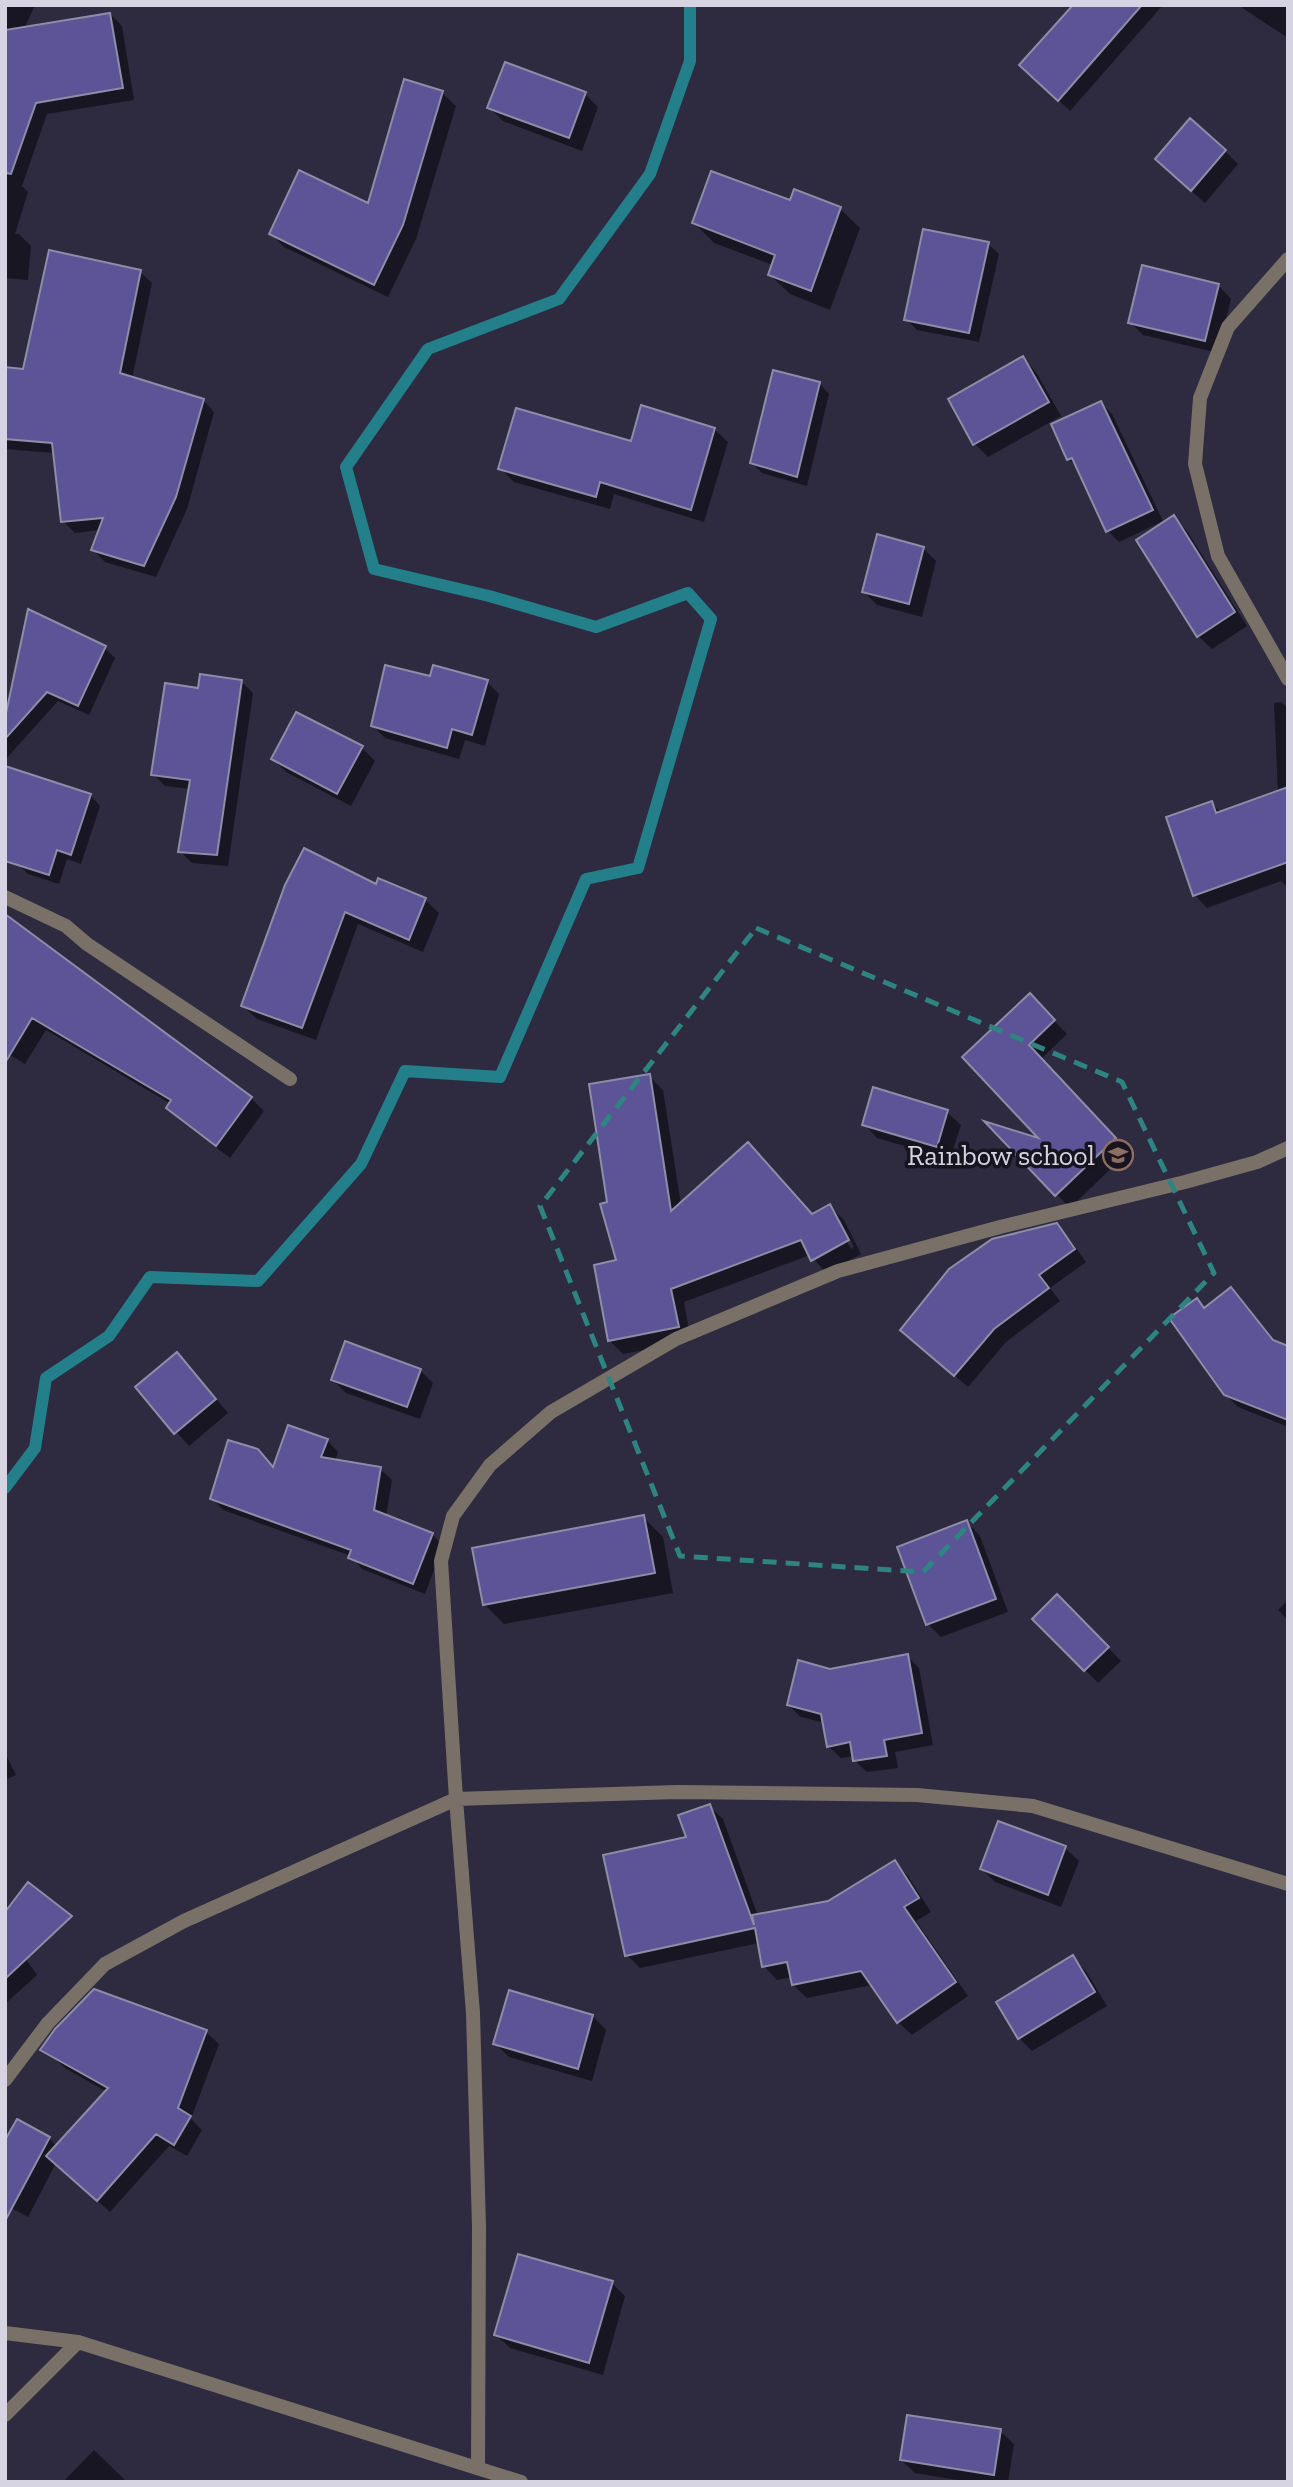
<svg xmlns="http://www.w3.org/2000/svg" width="1293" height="2487" font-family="'Zilla Slab',serif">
<rect width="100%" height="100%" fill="#2e2a40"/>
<path fill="#0007" fill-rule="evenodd" d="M 5,5 L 35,5 L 24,29 L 110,14 L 122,26 L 134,100 L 47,114 L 22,186 L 28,192 L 15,234 L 19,234 L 31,246 L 28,280 L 5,278 Z
M 1075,5 L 1163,5 L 1070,111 L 1033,76 Z
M 1238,5 L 1288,5 L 1288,38 Z
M 442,93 L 456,106 L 416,239 L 388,297 L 284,247 L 271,234 L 369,206 Z
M 585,94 L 598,107 L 582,151 L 503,121 L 489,107 Z
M 1225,151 L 1238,164 L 1205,203 L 1170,172 Z
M 791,202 L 840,209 L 860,228 L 830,310 L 790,294 L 770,275 L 773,265 L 714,243 L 694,223 Z
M 988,244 L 999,254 L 979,342 L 917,330 L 906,319 Z
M 140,272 L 152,283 L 132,379 L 203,400 L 214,412 L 187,509 L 156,577 L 105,562 L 93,550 L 100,530 L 75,533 L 63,521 L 55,453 L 5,449 L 5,369 L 25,371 Z
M 1218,285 L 1231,299 L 1218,353 L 1143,335 L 1130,322 Z
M 1023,358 L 1036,372 L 1061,416 L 988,457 L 975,444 Z
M 819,383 L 829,394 L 807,486 L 762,473 L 752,463 Z
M 1101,403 L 1112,414 L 1163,521 L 1119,542 L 1108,531 L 1080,470 L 1069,459 Z
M 714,429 L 728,442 L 704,522 L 614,494 L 610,509 L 514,482 L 500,468 Z
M 1174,518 L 1187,531 L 1247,626 L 1212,649 L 1198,636 Z
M 923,548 L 936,561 L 922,617 L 877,605 L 864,592 Z
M 29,612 L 105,648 L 115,658 L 89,715 L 58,701 L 5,760 L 5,710 L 8,713 Z
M 431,678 L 487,682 L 499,694 L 485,746 L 465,740 L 459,759 L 385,738 L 373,726 Z
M 241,681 L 253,693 L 228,866 L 192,863 L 180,851 L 190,789 L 165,786 L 153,774 L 199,690 Z
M 1281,702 L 1288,708 L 1288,887 L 1281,881 L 1207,908 L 1195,895 L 1211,803 L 1222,813 L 1278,793 L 1274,703 Z
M 362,748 L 375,761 L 351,806 L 286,772 L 273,759 Z
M 90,795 L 100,806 L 81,864 L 67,859 L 59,884 L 28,874 L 18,864 Z
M 379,881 L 425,900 L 439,913 L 423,952 L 358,924 L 316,1040 L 257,1019 L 243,1006 L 287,886 L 377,887 Z
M 5,925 L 251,1098 L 264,1111 L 230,1158 L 181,1121 L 168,1108 L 171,1104 L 46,1030 L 25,1064 L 5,1052 Z
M 1029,995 L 1067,1034 L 1041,1059 L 1128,1152 L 1070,1208 L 990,1125 L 1044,1141 L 964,1057 Z
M 649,1076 L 663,1090 L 681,1205 L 813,1215 L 830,1206 L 844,1220 L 861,1254 L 826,1273 L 810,1255 L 684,1302 L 691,1341 L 623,1354 L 610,1341 L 618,1262 L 609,1203 ZM 836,1220 L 840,1220 L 854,1247 L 851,1249 Z
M 947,1112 L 961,1125 L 950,1159 L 877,1138 L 864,1124 Z
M 1056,1225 L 1069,1238 L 1086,1262 L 1050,1288 L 1060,1301 L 1006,1342 L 968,1387 L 902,1330 Z
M 1231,1289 L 1276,1343 L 1288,1348 L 1288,1427 L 1238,1407 L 1225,1394 L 1197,1300 L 1206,1309 Z
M 190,1368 L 228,1413 L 189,1446 L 138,1388 Z
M 420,1370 L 433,1383 L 420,1419 L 346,1393 L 333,1380 Z
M 327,1440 L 338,1452 L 335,1461 L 380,1469 L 392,1480 L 386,1516 L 432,1534 L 443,1546 L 425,1594 L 362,1569 L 351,1556 L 223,1510 L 212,1498 Z
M 643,1517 L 663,1537 L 673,1593 L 504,1624 L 485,1605 Z
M 967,1522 L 980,1536 L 1008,1612 L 941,1637 L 928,1624 Z
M 1057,1596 L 1121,1661 L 1098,1683 L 1035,1619 Z
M 1288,1600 L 1288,1620 L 1278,1610 Z
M 907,1656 L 919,1668 L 933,1745 L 895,1752 L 898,1768 L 867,1772 L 854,1760 L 854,1756 L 841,1758 L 828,1746 L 825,1723 L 801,1717 L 788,1705 L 830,1670 Z
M 5,1753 L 16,1775 L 5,1780 Z
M 709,1806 L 723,1819 L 758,1916 L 828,1903 L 895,1862 L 908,1876 L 931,1912 L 916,1921 L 968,1996 L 912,2035 L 898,2022 L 872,1985 L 807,1998 L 793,1985 L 792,1977 L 777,1980 L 764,1966 L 759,1943 L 640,1968 L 627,1955 L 688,1838 Z
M 999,1823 L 1065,1848 L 1079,1861 L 1061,1907 L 995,1882 L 982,1869 Z
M 5,1929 L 37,1975 L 5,2004 Z
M 1073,1957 L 1086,1971 L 1107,2006 L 1032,2051 L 1019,2038 Z
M 593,2016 L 606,2030 L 592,2081 L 509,2057 L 495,2043 Z
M 206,2032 L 219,2044 L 191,2119 L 202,2130 L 187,2156 L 169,2146 L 110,2212 L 56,2163 L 28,2217 L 5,2205 L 49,2138 L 57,2147 L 107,2092 L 65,2068 L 52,2056 Z
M 612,2283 L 625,2296 L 603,2375 L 510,2348 L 496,2335 Z
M 1000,2431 L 1014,2444 L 1008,2482 L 969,2482 L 915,2473 L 901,2460 Z
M 94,2450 L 127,2482 L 63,2482 Z"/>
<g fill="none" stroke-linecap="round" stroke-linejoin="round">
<path stroke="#237f89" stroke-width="12" d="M 5,1488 L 35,1448 L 46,1378 L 109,1336 L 150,1277 L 258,1281 L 361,1164 L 405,1071 L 500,1077 L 586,879 L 638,868 L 711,619 L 688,593 L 596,627 L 489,596 L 374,569 L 346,467 L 428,349 L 559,299 L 650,174 L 690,61 L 690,5"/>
</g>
<path fill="#5c5497" stroke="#8e8ca7" stroke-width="2" d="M 1073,5 L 1142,5 L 1058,101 L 1019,65 Z
M 110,13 L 123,88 L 36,103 L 11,174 L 5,173 L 5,30 Z
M 505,62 L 586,92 L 569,138 L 487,108 Z
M 404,79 L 443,91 L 403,225 L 374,285 L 269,234 L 299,170 L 368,203 Z
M 1190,118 L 1226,150 L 1191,191 L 1155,159 Z
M 711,171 L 790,200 L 794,189 L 841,207 L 811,291 L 768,275 L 775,255 L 692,223 Z
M 923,229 L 989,242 L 969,333 L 904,320 Z
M 49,250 L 141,270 L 120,373 L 204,399 L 176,497 L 144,566 L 91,550 L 103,518 L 61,522 L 52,443 L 5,439 L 5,367 L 23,369 Z
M 1142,265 L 1219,284 L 1205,341 L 1128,323 Z
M 1023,356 L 1049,402 L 973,445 L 948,399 Z
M 773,370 L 820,382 L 797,477 L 750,463 Z
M 1101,401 L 1153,510 L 1106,532 L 1072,458 L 1067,460 L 1051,424 Z
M 641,405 L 715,428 L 691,510 L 600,482 L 596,497 L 498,469 L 516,408 L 631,441 Z
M 1174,515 L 1235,612 L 1197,637 L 1136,540 Z
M 877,534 L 924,547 L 909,604 L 862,592 Z
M 28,609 L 106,646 L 78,706 L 47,692 L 5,739 L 5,718 Z
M 385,665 L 430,676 L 433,665 L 488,680 L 472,735 L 452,729 L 447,748 L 371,726 Z
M 200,674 L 242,680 L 217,855 L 178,852 L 190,780 L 151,775 L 165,683 L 198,688 Z
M 296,712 L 363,746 L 337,794 L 271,759 Z
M 5,766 L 91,794 L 71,855 L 57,850 L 49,875 L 5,861 Z
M 1288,787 L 1288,862 L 1193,896 L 1166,817 L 1212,801 L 1216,813 Z
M 304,848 L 376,884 L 378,878 L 426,898 L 409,940 L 345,912 L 302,1028 L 241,1006 L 285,885 Z
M 5,914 L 252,1097 L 216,1146 L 166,1108 L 171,1100 L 32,1018 L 5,1063 Z
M 1030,993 L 1055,1020 L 1029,1045 L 1116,1138 L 1055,1196 L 984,1121 L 1038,1138 L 962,1057 Z
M 650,1074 L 671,1211 L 748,1142 L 812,1214 L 830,1204 L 849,1240 L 811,1261 L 801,1240 L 671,1289 L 679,1327 L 608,1341 L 594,1265 L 616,1260 L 600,1204 L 607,1202 L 589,1084 Z
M 873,1087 L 948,1110 L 937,1147 L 862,1125 Z
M 1057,1223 L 1075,1249 L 1039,1275 L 1049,1288 L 994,1329 L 954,1376 L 900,1330 L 949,1269 L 992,1239 Z
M 1231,1287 L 1273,1340 L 1288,1346 L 1288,1420 L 1224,1395 L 1169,1318 L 1197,1298 L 1204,1308 Z
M 345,1341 L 421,1369 L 407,1407 L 331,1380 Z
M 177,1352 L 216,1399 L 174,1434 L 135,1387 Z
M 288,1425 L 328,1439 L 321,1457 L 381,1467 L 374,1510 L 433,1533 L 413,1584 L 348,1558 L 351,1550 L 210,1499 L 228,1440 L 258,1449 L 273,1467 Z
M 644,1515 L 655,1573 L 483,1605 L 472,1548 Z
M 967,1520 L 996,1599 L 926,1625 L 897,1547 Z
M 1057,1594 L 1109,1647 L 1084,1671 L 1032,1619 Z
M 908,1654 L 922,1733 L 884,1740 L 887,1756 L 853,1761 L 850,1742 L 827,1747 L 821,1714 L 787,1705 L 798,1660 L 830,1669 Z
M 710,1804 L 754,1925 L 752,1915 L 828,1901 L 895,1860 L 919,1898 L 904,1907 L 956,1982 L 897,2023 L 861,1971 L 792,1985 L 787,1962 L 762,1967 L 755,1928 L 625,1956 L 603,1855 L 686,1837 L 678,1815 Z
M 998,1821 L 1066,1846 L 1048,1895 L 980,1869 Z
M 28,1882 L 72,1916 L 5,1979 L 5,1912 Z
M 1073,1955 L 1095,1992 L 1018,2039 L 996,2002 Z
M 94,1989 L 207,2030 L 178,2108 L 191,2116 L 174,2145 L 156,2134 L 97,2201 L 46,2156 L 108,2088 L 40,2050 L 55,2029 Z
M 509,1990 L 593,2015 L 578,2069 L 493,2044 Z
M 17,2119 L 50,2137 L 5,2221 L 5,2140 Z
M 518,2254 L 613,2281 L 589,2363 L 494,2335 Z
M 907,2415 L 1001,2429 L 994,2475 L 900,2460 Z"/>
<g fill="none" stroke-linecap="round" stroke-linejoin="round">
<path stroke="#797167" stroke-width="14" d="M 1288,259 L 1228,327 L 1200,398 L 1195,464 L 1218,556 L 1288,679
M 5,897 L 66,926 L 87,944 L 290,1079
M 5,2080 L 48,2023 L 105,1964 L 184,1921 L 456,1799 L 677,1792 L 917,1795 L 1033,1806 L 1288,1884
M 5,2415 L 78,2342
M 478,2468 L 479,2227 L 473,2013 L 456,1799 L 441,1561 L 453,1516 L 490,1465 L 551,1412 L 676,1339 L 838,1271 L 1000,1227 L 1185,1182 L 1257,1162 L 1288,1148"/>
<path stroke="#797167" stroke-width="14" d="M 5,2333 L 78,2342 L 521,2482"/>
</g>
<path fill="none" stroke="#2d8480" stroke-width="5" stroke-dasharray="14 9" stroke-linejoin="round" d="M 756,928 L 1122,1082 L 1214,1273 L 923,1572 L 680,1556 L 540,1206 Z"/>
<defs>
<g id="school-ring" transform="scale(1.575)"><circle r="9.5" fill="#16141e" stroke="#8d6e63" stroke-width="1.5"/><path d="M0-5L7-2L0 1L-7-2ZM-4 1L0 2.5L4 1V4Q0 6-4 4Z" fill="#8d6e63"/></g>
</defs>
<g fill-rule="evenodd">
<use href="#school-ring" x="1118" y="1155"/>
</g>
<g text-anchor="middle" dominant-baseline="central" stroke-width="7" stroke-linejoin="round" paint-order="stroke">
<g font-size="28" fill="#d6d4e3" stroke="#16141e" text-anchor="end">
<text x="1095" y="1155">Rainbow school</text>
</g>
</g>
<rect width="1293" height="2487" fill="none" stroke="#d6d4e3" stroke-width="14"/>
</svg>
